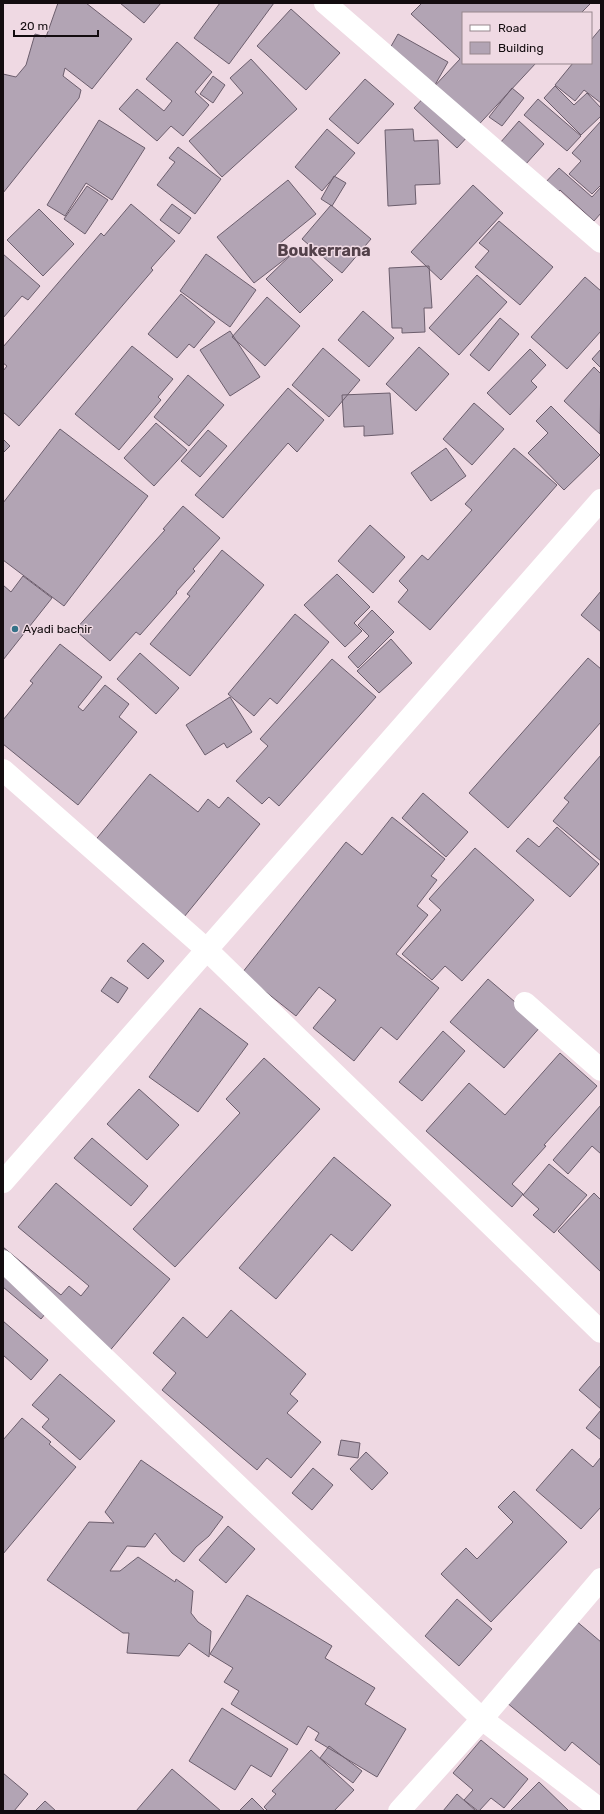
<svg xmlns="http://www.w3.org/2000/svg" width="604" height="1814" font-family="Rubik,sans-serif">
<rect width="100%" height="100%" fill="#efd9e3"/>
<path fill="#b2a4b4" stroke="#6c5e6d" d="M 58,3 L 86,3 L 132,39 L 92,89 L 65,68 L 63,76 L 81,90 L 79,98 L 3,193 L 3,74 L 16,77 L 26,65 L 35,34 L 46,37 Z
M 120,3 L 161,3 L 144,23 Z
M 220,3 L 274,3 L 229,64 L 194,38 Z
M 422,3 L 591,3 L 581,13 L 463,13 L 463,63 L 536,63 L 457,148 L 414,108 L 460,59 L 411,14 Z
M 291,9 L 340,53 L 306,90 L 257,46 Z
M 601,28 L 601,103 L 584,90 L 575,101 L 555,85 L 573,63 L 591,63 L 591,40 Z
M 398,34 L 448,62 L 431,92 L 381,64 Z
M 177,42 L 212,72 L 195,92 L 209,105 L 183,136 L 171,126 L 157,141 L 119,109 L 137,89 L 164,111 L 172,101 L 146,79 Z
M 251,59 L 297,109 L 222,177 L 189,141 L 243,93 L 230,78 Z
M 213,76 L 225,85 L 213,103 L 200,94 Z
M 365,79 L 394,104 L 358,144 L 329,119 Z
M 555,86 L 574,105 L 587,93 L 601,108 L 601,116 L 581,135 L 544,98 Z
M 512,88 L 524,98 L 502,126 L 489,117 Z
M 538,99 L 581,136 L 567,151 L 524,115 Z
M 99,120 L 145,148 L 112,200 L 86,183 L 65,216 L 47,205 Z
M 519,121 L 544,144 L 525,165 L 500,143 Z
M 601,121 L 601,185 L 592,194 L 569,174 L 581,161 L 572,153 Z
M 327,129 L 355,153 L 322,191 L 295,167 Z
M 413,129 L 414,141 L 438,140 L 440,184 L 415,185 L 416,204 L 388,206 L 385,130 Z
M 178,147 L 221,179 L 195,214 L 157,185 L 175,162 L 169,158 Z
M 559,168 L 592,197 L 601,187 L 601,213 L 594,221 L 560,190 L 554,197 L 542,186 Z
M 334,176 L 346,183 L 332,206 L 321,199 Z
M 288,180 L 316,214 L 279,244 L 289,256 L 254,283 L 217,237 Z
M 473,185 L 503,213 L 441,280 L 411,252 Z
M 87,186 L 108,200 L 85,234 L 64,219 Z
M 131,204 L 175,241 L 151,268 L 153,270 L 19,426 L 3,412 L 3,371 L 7,366 L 3,363 L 3,347 L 101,233 L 104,236 Z
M 172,204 L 191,218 L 179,234 L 160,220 Z
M 331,205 L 371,239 L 342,273 L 302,239 Z
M 39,209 L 74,244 L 43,276 L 7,240 Z
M 499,221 L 553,267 L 520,305 L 475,267 L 489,251 L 479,243 Z
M 299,247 L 333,280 L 300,313 L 266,279 Z
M 3,254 L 40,286 L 28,300 L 22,296 L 3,318 Z
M 206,254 L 256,290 L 230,327 L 180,291 Z
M 429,266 L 432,308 L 424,308 L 425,332 L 402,333 L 402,328 L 392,328 L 389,268 Z
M 477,275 L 507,302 L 459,355 L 429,328 Z
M 585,277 L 601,291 L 601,331 L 567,369 L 531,337 Z
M 181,294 L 215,322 L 194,348 L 189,344 L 177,358 L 148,334 Z
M 267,297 L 300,326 L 265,366 L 232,337 Z
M 363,311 L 394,338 L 369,367 L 338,340 Z
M 500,318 L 519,334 L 489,371 L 470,355 Z
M 230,331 L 260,377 L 230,396 L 200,350 Z
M 132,346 L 173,379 L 158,397 L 161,400 L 119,450 L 75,414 Z
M 419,347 L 449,374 L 416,411 L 386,384 Z
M 323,348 L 360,380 L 329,417 L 292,385 Z
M 530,349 L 546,365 L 531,381 L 537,387 L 510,415 L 487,393 Z
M 601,349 L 601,368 L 592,359 Z
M 594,367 L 601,374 L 600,434 L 564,401 Z
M 188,375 L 224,405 L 189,446 L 154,417 Z
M 288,388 L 324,420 L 297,452 L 288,443 L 223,518 L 195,495 Z
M 390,393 L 393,434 L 364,436 L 364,426 L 344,427 L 342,395 Z
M 474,403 L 504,429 L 472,465 L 443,439 Z
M 551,406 L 600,455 L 564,490 L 528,453 L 548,433 L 536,421 Z
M 156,423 L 187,450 L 154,486 L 124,458 Z
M 60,429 L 148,496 L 64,606 L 3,560 L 3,503 Z
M 208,430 L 227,446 L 200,477 L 181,461 Z
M 3,439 L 10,446 L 3,453 Z
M 446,448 L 466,476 L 431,501 L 411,473 Z
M 514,448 L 557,485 L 430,630 L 398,602 L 408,590 L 399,581 L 422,555 L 428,560 L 472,510 L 465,504 Z
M 183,506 L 220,538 L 193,569 L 195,571 L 176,592 L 177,593 L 140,635 L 136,632 L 110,661 L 75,630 L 165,530 L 163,529 Z
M 370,525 L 405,557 L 373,593 L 338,561 Z
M 222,550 L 264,585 L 190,676 L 150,644 L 190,596 L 187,594 Z
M 337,574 L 370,607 L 354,623 L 362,631 L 345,647 L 304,605 Z
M 23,576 L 52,598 L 3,660 L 3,585 L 11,592 Z
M 601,591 L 601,632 L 581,615 Z
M 372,610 L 394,632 L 358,668 L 348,657 L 369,636 L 358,625 Z
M 295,614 L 329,642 L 277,704 L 270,698 L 254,716 L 228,694 Z
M 391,639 L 412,663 L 379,693 L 357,671 Z
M 60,644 L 102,677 L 78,707 L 83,711 L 105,685 L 129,704 L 119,717 L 137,732 L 78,805 L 3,744 L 3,720 L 33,683 L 30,681 Z
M 140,653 L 179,688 L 156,714 L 117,679 Z
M 588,658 L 601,669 L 601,722 L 508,828 L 469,793 Z
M 332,659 L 376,697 L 279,806 L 269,797 L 262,804 L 236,781 L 268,746 L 260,739 Z
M 230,697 L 252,732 L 227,748 L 224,743 L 205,755 L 186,725 Z
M 601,755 L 601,861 L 553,821 L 569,802 L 564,798 Z
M 150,774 L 198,812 L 208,799 L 219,808 L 228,797 L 260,824 L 184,917 L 93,843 Z
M 423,793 L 468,832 L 446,857 L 402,818 Z
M 392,817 L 445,859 L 431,876 L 437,880 L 417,906 L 428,915 L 396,954 L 439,988 L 397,1040 L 381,1027 L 354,1061 L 313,1028 L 336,1000 L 319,987 L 296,1016 L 242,973 L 346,842 L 362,855 Z
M 557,827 L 599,864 L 570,897 L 516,851 L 528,838 L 539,847 Z
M 475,848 L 534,900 L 462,981 L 445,966 L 432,980 L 402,954 L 441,910 L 429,899 Z
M 143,943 L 164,961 L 148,979 L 127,961 Z
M 111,977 L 128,988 L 118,1003 L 101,991 Z
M 488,979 L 542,1025 L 504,1068 L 450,1022 Z
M 200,1008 L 248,1044 L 198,1112 L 149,1077 Z
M 443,1031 L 465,1051 L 422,1101 L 399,1082 Z
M 560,1053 L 597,1086 L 544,1145 L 546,1146 L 512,1184 L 523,1194 L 512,1207 L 426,1131 L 469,1083 L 505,1115 Z
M 264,1058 L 320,1109 L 175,1267 L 133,1229 L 240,1113 L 226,1099 Z
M 139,1089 L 179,1125 L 147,1160 L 107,1124 Z
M 601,1105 L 601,1154 L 592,1146 L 568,1174 L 553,1160 Z
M 92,1138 L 148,1186 L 131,1206 L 74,1158 Z
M 334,1157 L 391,1205 L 352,1251 L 331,1234 L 276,1299 L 239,1268 Z
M 549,1164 L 587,1195 L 554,1233 L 533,1215 L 539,1209 L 523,1195 Z
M 56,1183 L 170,1279 L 102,1360 L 50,1308 L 41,1319 L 3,1287 L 3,1247 L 61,1295 L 69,1286 L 81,1296 L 89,1286 L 18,1227 Z
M 594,1193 L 601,1200 L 601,1272 L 558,1231 Z
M 231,1310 L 306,1374 L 290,1394 L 298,1401 L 287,1413 L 321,1442 L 291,1478 L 267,1458 L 257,1470 L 162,1390 L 176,1373 L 153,1353 L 183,1317 L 207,1338 Z
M 3,1321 L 48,1360 L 31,1380 L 3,1355 Z
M 601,1365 L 601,1409 L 579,1390 Z
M 60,1374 L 115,1421 L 80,1460 L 42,1427 L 49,1419 L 32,1405 Z
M 601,1410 L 601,1440 L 586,1428 Z
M 22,1418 L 51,1442 L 49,1444 L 76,1467 L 3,1554 L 3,1440 Z
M 341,1440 L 360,1443 L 358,1458 L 338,1455 Z
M 572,1449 L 593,1467 L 601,1457 L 601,1507 L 581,1529 L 536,1490 Z
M 366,1452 L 388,1473 L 372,1490 L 350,1469 Z
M 141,1460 L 223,1517 L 209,1536 L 196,1547 L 184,1562 L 172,1553 L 155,1533 L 145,1547 L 127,1546 L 110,1571 L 120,1571 L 138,1557 L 175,1582 L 176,1579 L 193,1591 L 191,1613 L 198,1622 L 211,1631 L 209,1657 L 189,1643 L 179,1656 L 127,1653 L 129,1633 L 123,1633 L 47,1580 L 89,1522 L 114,1523 L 105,1512 Z
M 313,1468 L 333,1485 L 312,1510 L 292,1493 Z
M 514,1491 L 567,1542 L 491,1622 L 441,1574 L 466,1548 L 477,1559 L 513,1522 L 498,1507 Z
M 228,1526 L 255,1549 L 226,1583 L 199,1560 Z
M 247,1595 L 332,1646 L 325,1658 L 375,1688 L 365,1704 L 406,1729 L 377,1777 L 315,1740 L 319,1733 L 308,1726 L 297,1745 L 231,1704 L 239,1691 L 224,1682 L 233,1668 L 210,1654 Z
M 457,1599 L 492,1629 L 459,1666 L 425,1636 Z
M 575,1620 L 601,1642 L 601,1766 L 572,1742 L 565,1751 L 506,1702 Z
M 222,1708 L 288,1749 L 271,1777 L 251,1765 L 235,1790 L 189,1761 Z
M 481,1740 L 528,1779 L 504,1808 L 491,1798 L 479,1811 L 478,1811 L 464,1800 L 473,1790 L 453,1773 Z
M 329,1746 L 362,1771 L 353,1783 L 320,1758 Z
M 311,1750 L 354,1790 L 334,1811 L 268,1811 L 264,1807 L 276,1794 L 272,1791 Z
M 172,1769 L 221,1811 L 136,1811 Z
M 3,1773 L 28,1794 L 14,1811 L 3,1811 Z
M 539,1782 L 569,1811 L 510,1811 Z
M 457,1794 L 476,1811 L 443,1811 Z
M 252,1798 L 265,1811 L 239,1811 Z
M 45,1801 L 56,1811 L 35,1811 Z"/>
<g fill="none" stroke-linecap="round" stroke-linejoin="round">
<path stroke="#fff" stroke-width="22" d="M 325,3 L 601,242
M 3,770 L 206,949 L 601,1332
M 525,1003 L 601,1070
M 3,1182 L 601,500
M 3,1261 L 482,1719 L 601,1810
M 399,1811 L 482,1719 L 601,1579"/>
</g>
<circle fill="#347288" stroke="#efd9e3" stroke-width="1.5" cx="15" cy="629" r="4"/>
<g text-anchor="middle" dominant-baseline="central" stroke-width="3" stroke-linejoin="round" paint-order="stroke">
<g font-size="12" fill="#130c0f" stroke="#efd9e3" text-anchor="start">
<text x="23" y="629">Ayadi bachir</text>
</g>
<g font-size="16" font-weight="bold" fill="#53414a" stroke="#efd9e3">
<text x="324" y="250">Boukerrana</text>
</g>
</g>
<rect width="604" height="1814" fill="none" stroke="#130c0f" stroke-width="8"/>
<rect x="462" y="12" width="130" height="52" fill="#efd9e3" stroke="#97878e"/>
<rect x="470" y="25" width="20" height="6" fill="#ffffff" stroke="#97878e"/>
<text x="498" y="32" font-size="12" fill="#130c0f">Road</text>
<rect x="470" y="42" width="20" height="12" fill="#b2a4b4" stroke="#97878e"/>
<text x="498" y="52" font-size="12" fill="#130c0f">Building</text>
<path d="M14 30v6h84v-6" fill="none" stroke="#130c0f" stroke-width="2"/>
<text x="20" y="30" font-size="12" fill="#130c0f" stroke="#efd9e3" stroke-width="3" paint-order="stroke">20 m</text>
</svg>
